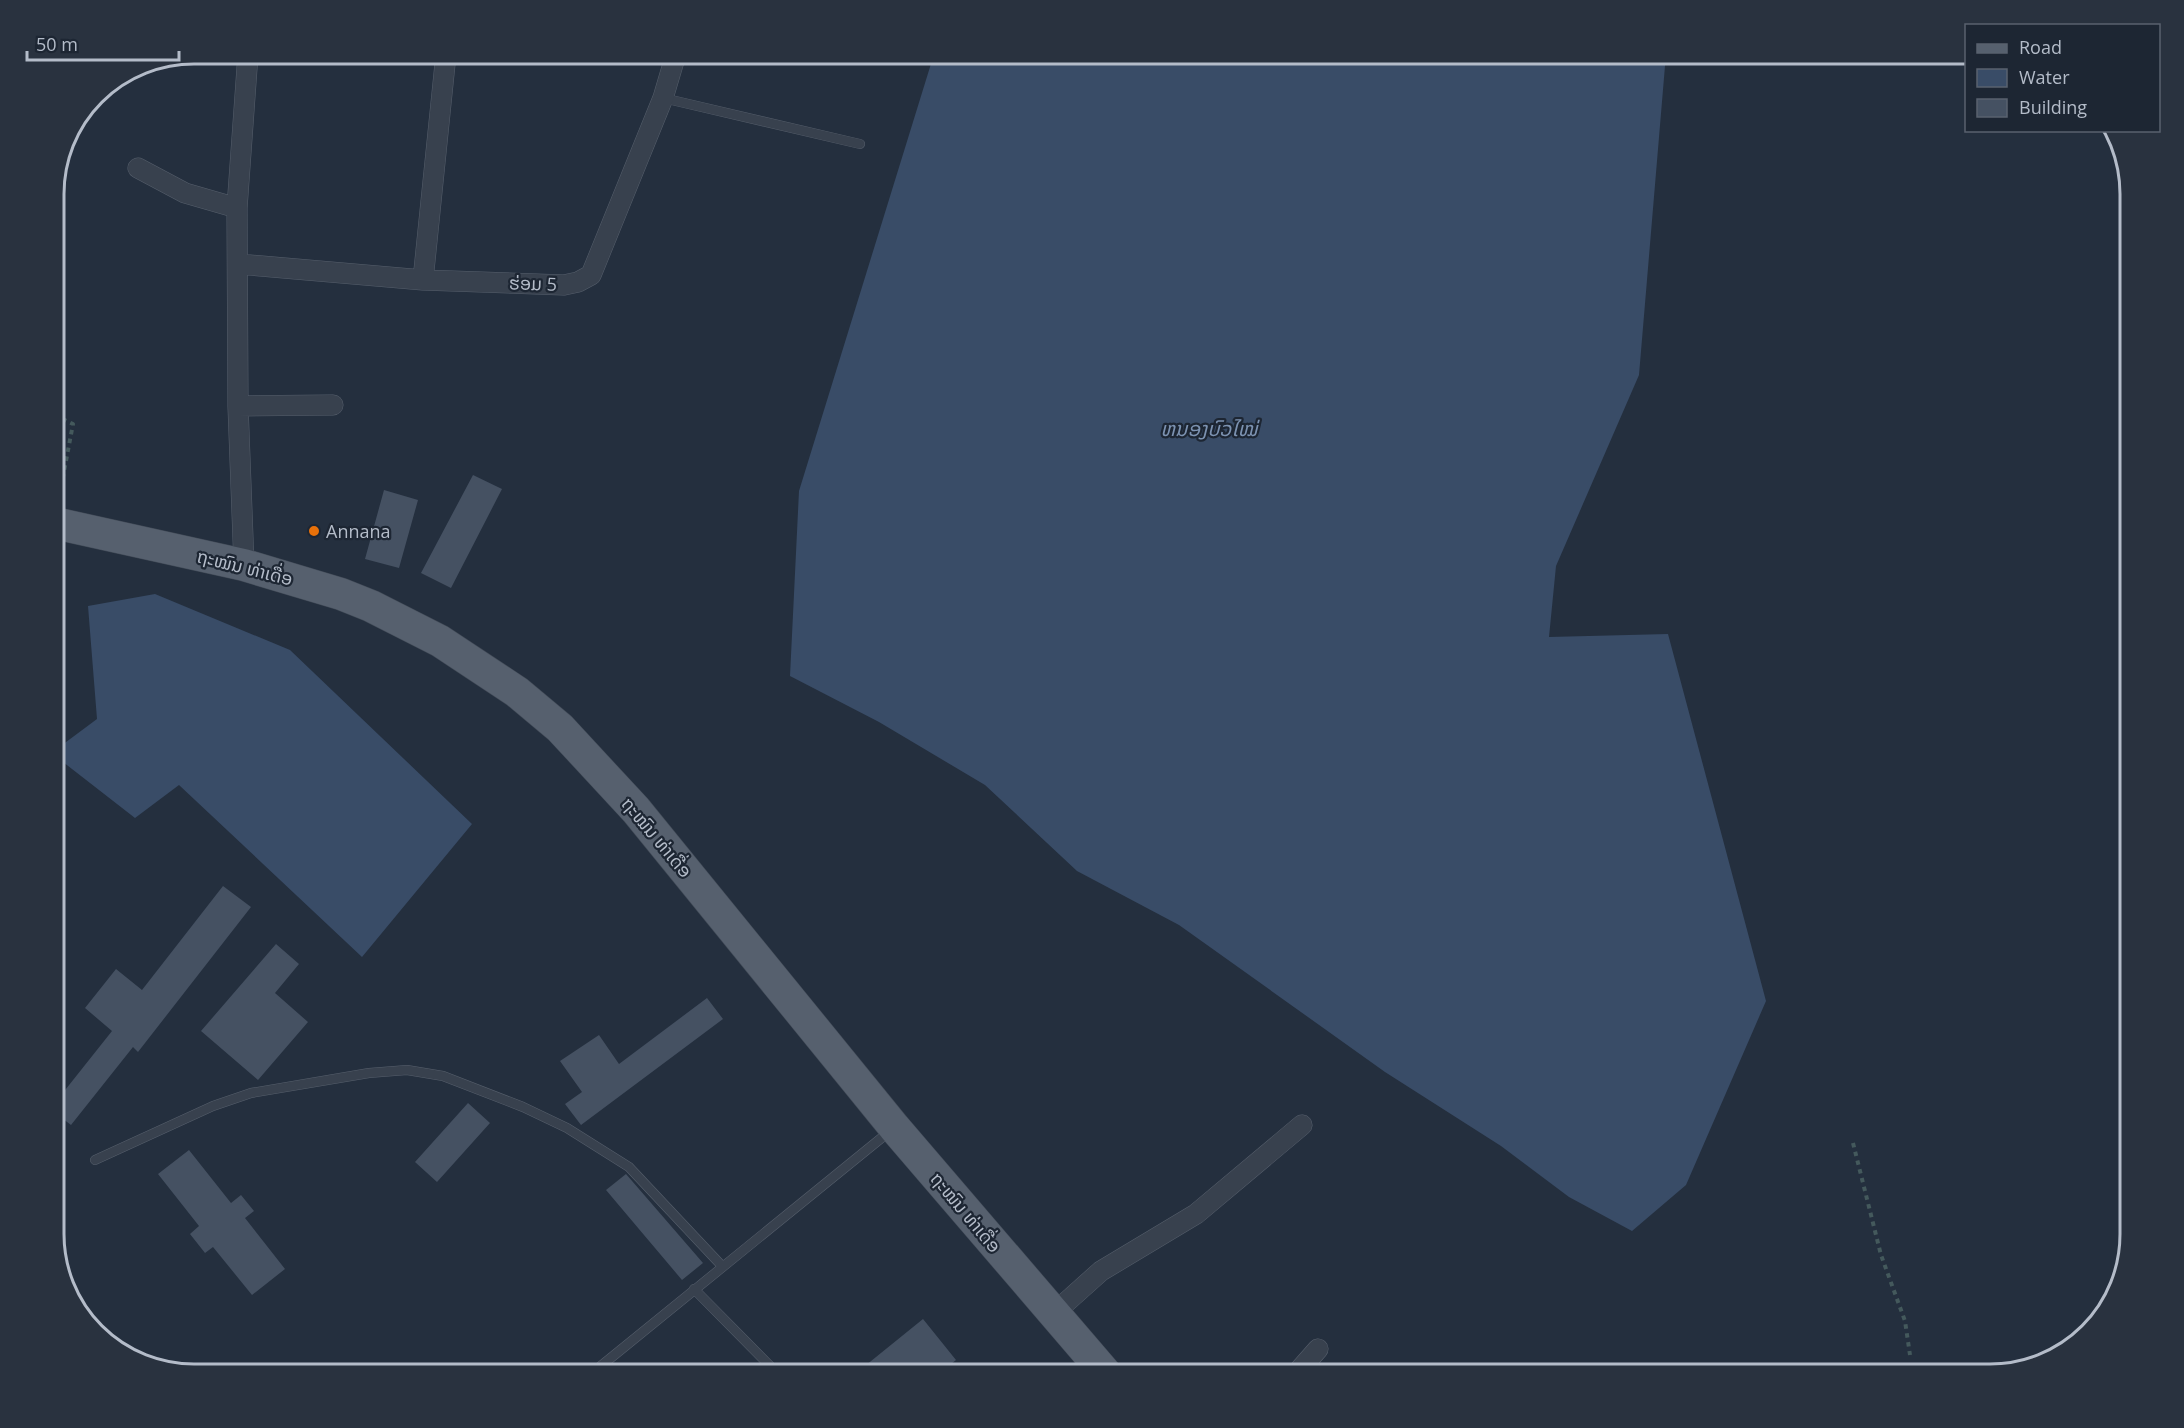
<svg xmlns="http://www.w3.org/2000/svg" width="2184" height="1428" font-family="'Open Sans','Noto Sans Lao',sans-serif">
<rect width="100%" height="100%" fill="#242f3e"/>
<path fill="#394c67" d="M 934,54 L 1666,54 L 1639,375 L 1556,566 L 1549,637 L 1668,634 L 1766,1001 L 1686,1185 L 1632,1231 L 1569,1197 L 1501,1146 L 1385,1072 L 1179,925 L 1077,871 L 985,785 L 879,722 L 790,676 L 799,491 Z
M 155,594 L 290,650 L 472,824 L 362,957 L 179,785 L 135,818 L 54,755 L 54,751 L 97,719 L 88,606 Z"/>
<path fill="#455162" d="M 473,475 L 502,489 L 451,588 L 421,573 Z
M 384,490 L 418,500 L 399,568 L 365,559 Z
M 223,886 L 251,907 L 138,1052 L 133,1047 L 71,1125 L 54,1112 L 54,1104 L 112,1031 L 85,1008 L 116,969 L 142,990 Z
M 276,944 L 299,964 L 275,993 L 308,1022 L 258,1080 L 201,1031 Z
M 707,998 L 723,1019 L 581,1125 L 565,1104 L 582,1092 L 560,1061 L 599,1035 L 619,1064 Z
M 468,1103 L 490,1123 L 437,1182 L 415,1162 Z
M 189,1150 L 231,1203 L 241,1195 L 254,1211 L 245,1218 L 285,1269 L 252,1295 L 213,1247 L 205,1253 L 190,1234 L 199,1226 L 158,1174 Z
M 626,1174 L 703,1263 L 682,1280 L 606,1190 Z
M 923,1319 L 956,1360 L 939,1374 L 855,1374 Z"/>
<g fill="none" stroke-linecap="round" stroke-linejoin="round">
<g stroke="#565f6c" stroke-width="10">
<path id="lane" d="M 663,98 L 860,144
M 95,1160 L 213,1106 L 251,1093 L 369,1073 L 407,1070 L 443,1076 L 523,1107 L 567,1128 L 629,1167 L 722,1266
M 694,1289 L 778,1374
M 591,1374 L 890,1131"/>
</g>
<g stroke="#565f6c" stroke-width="21">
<path id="street" d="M 138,168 L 185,193 L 237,208
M 238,264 L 423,280 L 564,285 L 578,282 L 591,275 L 663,98 L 676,54
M 423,280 L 446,54
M 238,406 L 333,405
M 244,565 L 238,406 L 237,208 L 248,54
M 1053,1314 L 1101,1271 L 1196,1214 L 1302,1125
M 1296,1374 L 1318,1349
M 1875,1374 L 1912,1374"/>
</g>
<g stroke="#414a57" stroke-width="33">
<path id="primary" d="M 54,523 L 244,565 L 341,594 L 371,606 L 440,641 L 517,692 L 560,728 L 636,810 L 894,1127 L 1106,1374"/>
</g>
<path stroke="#44595c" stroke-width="4" stroke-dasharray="4.5 4.5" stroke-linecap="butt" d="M 54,415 L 73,424 L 59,498
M 1853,1143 L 1881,1255 L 1905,1321 L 1910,1355"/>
<use href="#lane" stroke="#38414e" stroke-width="9"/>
<use href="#street" stroke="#38414e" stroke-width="20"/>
<use href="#primary" stroke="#56606e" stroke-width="32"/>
</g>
<circle fill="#e8710a" stroke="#1d2633" stroke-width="2" cx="314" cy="531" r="6"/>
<g text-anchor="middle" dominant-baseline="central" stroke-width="4.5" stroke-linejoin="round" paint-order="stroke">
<g font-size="18" fill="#b4bcc9" stroke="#1d2633">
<text transform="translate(533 283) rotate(2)">ຮ່ອມ 5</text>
<text transform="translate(245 567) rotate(14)">ຖະໝົນ ທ່າເດື່ອ</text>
<text transform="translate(657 837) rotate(50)">ຖະໝົນ ທ່າເດື່ອ</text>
<text transform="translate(966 1212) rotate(50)">ຖະໝົນ ທ່າເດື່ອ</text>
</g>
<g font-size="18" fill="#b4bcc9" stroke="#1d2633" text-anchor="start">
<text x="326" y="531">Annana</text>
</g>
<g font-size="20" font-style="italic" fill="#7c92b1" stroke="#1d2633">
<text x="1209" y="428">ຫນອງບົວໄໝ່</text>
</g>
</g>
<path d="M0 0H2184V1428H0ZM194 64H1990A130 130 0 0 1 2120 194V1234A130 130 0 0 1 1990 1364H194A130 130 0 0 1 64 1234V194A130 130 0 0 1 194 64Z" fill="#29323f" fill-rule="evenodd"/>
<path fill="none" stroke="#b4bcc9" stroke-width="3" d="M194 64H1990A130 130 0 0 1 2120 194V1234A130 130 0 0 1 1990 1364H194A130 130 0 0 1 64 1234V194A130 130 0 0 1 194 64Z"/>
<rect x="1965" y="24" width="195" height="108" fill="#1d2633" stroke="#59626f" stroke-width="1.5"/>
<rect x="1977" y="44" width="30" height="9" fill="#56606e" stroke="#59626f" stroke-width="1.5"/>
<text x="2019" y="54" font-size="18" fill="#b4bcc9">Road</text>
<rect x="1977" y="69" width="30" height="18" fill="#394c67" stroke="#59626f" stroke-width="1.5"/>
<text x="2019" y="84" font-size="18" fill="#b4bcc9">Water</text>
<rect x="1977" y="99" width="30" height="18" fill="#455162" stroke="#59626f" stroke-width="1.5"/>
<text x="2019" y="114" font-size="18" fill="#b4bcc9">Building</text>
<path d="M27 51v9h152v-9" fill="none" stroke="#b4bcc9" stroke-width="3"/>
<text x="36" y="51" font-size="18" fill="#b4bcc9" stroke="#1d2633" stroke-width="4.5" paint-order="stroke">50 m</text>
</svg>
